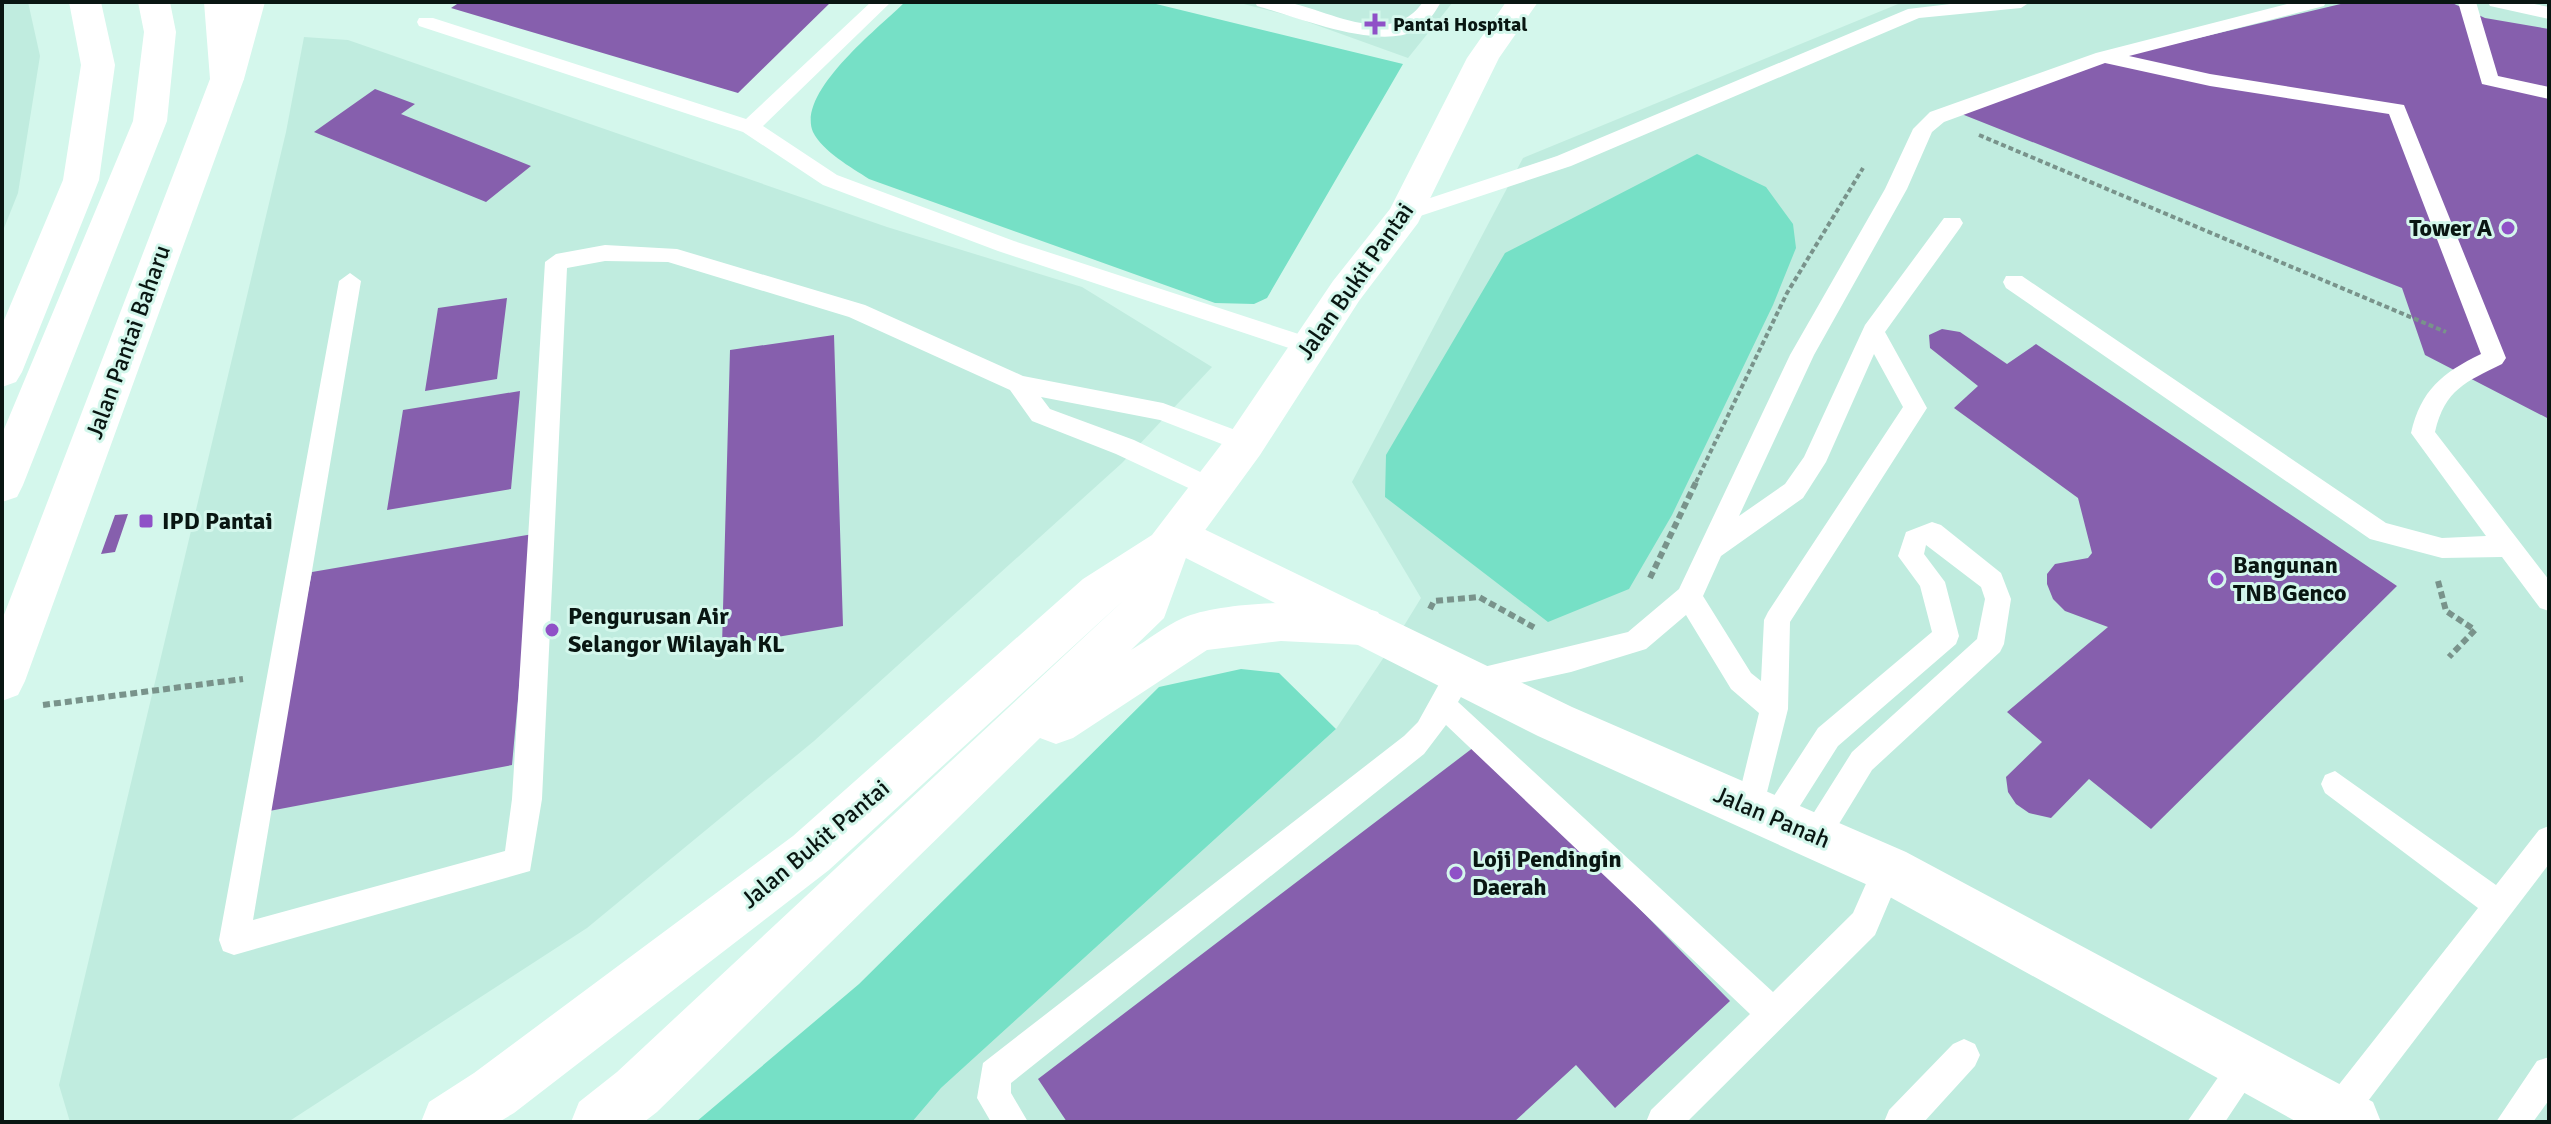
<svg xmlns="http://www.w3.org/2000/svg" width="2551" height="1124" font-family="Signika,sans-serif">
<rect width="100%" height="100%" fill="#d4f7ec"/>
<path fill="#c0ecdf" d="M 2,2 L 28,2 L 40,56 L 18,193 L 2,233 Z
M 1236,2 L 1453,2 L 1408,58 L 1294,17 Z
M 1903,2 L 2549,2 L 2549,1122 L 912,1122 L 941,1088 L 1336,729 L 1394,642 L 1421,598 L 1352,482 L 1523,158 Z
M 304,37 L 348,40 L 887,227 L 1082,287 L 1212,367 L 1122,463 L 814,741 L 587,928 L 288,1122 L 70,1122 L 59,1085 L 286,132 Z"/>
<path fill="#76e0c6" d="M 905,2 L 1148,2 L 1403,64 L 1267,298 L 1254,304 L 1215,303 L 869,179 C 851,167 823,152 813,132 C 796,92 879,28 905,2 Z
M 1697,154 L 1766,187 L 1793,224 L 1796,248 L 1773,305 L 1672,515 L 1629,589 L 1548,622 L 1385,497 L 1386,455 L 1505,253 Z
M 1241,669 L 1279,673 L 1336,729 L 941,1088 L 912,1122 L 696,1122 L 859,984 L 1159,687 Z"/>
<path fill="#865fad" d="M 460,2 L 831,2 L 738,93 L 451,8 Z
M 2349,2 L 2450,2 L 2485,18 L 2549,29 L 2549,419 L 2425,355 L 2402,288 L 1959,113 L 2123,56 Z
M 375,89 L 415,104 L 401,114 L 531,166 L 486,202 L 314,132 Z
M 507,298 L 497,379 L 425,391 L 438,308 Z
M 1942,329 L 1960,332 L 2007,364 L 2036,344 L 2397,586 L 2151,829 L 2089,779 L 2051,818 L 2029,813 L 2016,804 L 2008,792 L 2006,777 L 2042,742 L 2007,712 L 2108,627 L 2065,611 L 2053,599 L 2047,584 L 2047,574 L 2055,564 L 2088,558 L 2092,553 L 2078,498 L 1954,408 L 1978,386 L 1930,348 L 1929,335 Z
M 834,335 L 843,626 L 722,646 L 730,350 Z
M 520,391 L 511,489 L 387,510 L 403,410 Z
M 128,514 L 115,552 L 101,554 L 115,515 Z
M 533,534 L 512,765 L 264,812 L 312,572 Z
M 1478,744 L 1730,1001 L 1615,1108 L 1576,1065 L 1514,1122 L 1067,1122 L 1038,1079 Z"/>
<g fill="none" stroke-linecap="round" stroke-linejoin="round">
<path stroke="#79938b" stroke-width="4" stroke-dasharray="5 3" stroke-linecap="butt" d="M 1979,135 L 2446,332
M 1696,482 L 1787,293 L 1863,168"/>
<path stroke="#79938b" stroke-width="6" stroke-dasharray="7 4" stroke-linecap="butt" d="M 1650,578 L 1697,480
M 2438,581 L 2446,611 L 2475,630 L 2449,657
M 1430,609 L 1434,601 L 1479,597 L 1535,628
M 43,705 L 243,679"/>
<path fill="#fff" fill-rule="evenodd" d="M 871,2 L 891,2 L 763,126 L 837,175 L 1014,241 L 1317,340 L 1321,346 L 1317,352 L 1301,352 L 998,251 L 823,185 L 743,132 L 419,26 L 417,22 L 419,18 L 433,18 L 746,119 Z
M 1255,2 C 1265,2 1276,1 1286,2 C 1330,10 1390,49 1423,2 L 1441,2 C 1435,12 1428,24 1416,30 C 1379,51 1297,17 1257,6 Z
M 1967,2 L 2030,2 L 2021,8 L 1919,18 L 1571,166 L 1405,221 L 1394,214 L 1397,209 L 1557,156 L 1908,9 Z
M 2295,2 L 2326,2 L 2324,6 L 2129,56 L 2210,74 L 2404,105 L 2506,358 L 2502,364 C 2466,382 2445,389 2435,432 L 2549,580 L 2549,611 L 2540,608 L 2502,557 L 2442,558 L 2370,539 L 2006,288 L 2003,282 L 2006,276 L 2022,276 L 2386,523 L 2442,538 L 2486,536 L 2411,433 C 2421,390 2442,373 2481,354 L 2389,114 L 2210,86 L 2105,63 L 1944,122 L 1932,132 L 1907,189 L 1814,355 L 1739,516 L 1785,484 L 1804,457 L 1865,325 L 1944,218 L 1960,218 L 1963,223 L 1960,228 L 1885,332 L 1927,408 L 1790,622 L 1788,709 L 1761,816 L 1751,820 L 1741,816 L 1736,807 L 1759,713 L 1731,689 L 1686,615 L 1646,649 L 1571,672 L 1474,693 L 1465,690 L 1458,702 L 1773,992 L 1853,913 L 1877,859 L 1888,855 L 1899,859 L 1903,869 L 1875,935 L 1687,1122 L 1646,1122 L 1651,1110 L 1750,1014 L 1446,725 L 1424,754 L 1011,1083 L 1011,1093 L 1028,1122 L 991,1122 L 977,1098 L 983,1063 L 1404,736 L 1418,722 L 1449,666 L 1459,662 L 1471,670 L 1628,632 L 1679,589 L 1790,355 L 1885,189 L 1913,129 L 1930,112 L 2096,53 ZM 1874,354 L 1903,407 L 1768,612 L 1764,620 L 1761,681 L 1751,673 L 1703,596 L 1721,556 L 1803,498 L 1826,462 Z
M 2458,2 L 2476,2 L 2498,76 L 2549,87 L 2549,99 L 2482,84 Z
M 2488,2 L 2524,2 L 2549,7 L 2549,19 L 2490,6 Z
M 605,245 L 677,249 L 865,305 L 1023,376 L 1163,403 L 1254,437 L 1257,444 L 1254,451 L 1245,453 L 1160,420 L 1041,397 L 1050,409 L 1134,440 L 1221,482 L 1225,489 L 1221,496 L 1212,499 L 1116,454 L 1032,421 L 1010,390 L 849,317 L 668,262 L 605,261 L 567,268 L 542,799 L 530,871 L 234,955 L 223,951 L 219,940 L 339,281 L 350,273 L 361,281 L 253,920 L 505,851 L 512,799 L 545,262 L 556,254 Z
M 1932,522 L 1941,525 L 2001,573 L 2011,599 L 2004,644 L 2000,652 L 1872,770 L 1826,845 L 1816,849 L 1806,845 L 1801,835 L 1806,825 L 1852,752 L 1977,639 L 1985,599 L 1981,587 L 1926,545 L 1924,554 L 1945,582 L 1959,636 L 1956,644 L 1838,746 L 1786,828 L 1776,832 L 1766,828 L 1761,818 L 1766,808 L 1818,728 L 1932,632 L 1920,586 L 1898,556 L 1906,532 Z
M 2335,771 L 2496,885 L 2539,830 L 2549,826 L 2549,864 L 2352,1122 L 2325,1122 L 2321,1113 L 2326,1101 L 2478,908 L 2325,793 L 2321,784 L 2325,775 Z
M 1964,1039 L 1975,1044 L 1980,1055 L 1975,1066 L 1924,1122 L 1884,1122 L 1889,1110 L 1953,1044 Z
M 2247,1049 L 2259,1053 L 2263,1065 L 2225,1122 L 2187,1122 L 2235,1053 Z
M 2549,1057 L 2549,1100 L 2533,1122 L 2496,1122 L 2537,1061 Z"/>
<path fill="#fff" fill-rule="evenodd" d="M 69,2 L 101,2 L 115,65 L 99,180 L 22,372 L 16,382 L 2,387 L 2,325 L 63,180 L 81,65 Z
M 204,2 L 236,2 L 244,79 L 239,86 L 227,89 L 215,86 L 210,79 Z
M 1179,517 L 1572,707 L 1906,852 L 2373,1102 L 2381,1122 L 2297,1122 L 1870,886 L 1538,736 L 1164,547 L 1157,535 L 1164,523 Z"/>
<path fill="#fff" fill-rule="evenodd" d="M 138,2 L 170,2 L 176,32 L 167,121 L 23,485 L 17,497 L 2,502 L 2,434 L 133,121 L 144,32 Z
M 233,2 L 265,2 L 244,79 L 25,681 L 18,695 L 2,701 L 2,620 L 210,79 Z
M 1506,2 L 1538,2 L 1499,58 L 1418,223 L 1359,301 L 1260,455 L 1187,555 L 1164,618 L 1131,650 C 1148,640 1165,626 1183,618 C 1223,600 1337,598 1378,612 L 1385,626 L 1378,640 L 1362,645 L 1281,641 L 1207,650 L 1073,738 L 1056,744 L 1040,738 L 657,1112 L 644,1122 L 571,1122 L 579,1102 L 617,1072 L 1125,599 L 829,870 L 514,1113 L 499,1122 L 421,1122 L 429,1102 L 474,1073 L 793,836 L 1083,579 L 1152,535 L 1230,433 L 1333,281 L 1390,209 L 1467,58 Z"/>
</g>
<g fill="#8f51c7" stroke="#d4f7ec" stroke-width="3">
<path d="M1371 12h8v8h8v8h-8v8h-8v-8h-8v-8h8z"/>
<circle cx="2508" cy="228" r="8"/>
<rect x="138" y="513" width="16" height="16" rx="4"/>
<circle cx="2217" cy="579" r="8"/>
<circle cx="552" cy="630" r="8"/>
<circle cx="1456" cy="873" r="8"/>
</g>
<g text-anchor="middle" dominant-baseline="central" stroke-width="6" stroke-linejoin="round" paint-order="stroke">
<g font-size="20" font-weight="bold" fill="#091612" stroke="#d4f7ec" text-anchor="start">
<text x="1393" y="24">Pantai Hospital</text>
</g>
<g font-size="24" font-weight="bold" fill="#091612" stroke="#d4f7ec" text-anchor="start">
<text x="2492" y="228" text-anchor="end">Tower A</text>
<text x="162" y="521">IPD Pantai</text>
<text x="2233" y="565">Bangunan<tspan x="2233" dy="28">TNB Genco</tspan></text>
<text x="568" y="616">Pengurusan Air<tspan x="568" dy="28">Selangor Wilayah KL</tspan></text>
<text x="1472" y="859">Loji Pendingin<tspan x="1472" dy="28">Daerah</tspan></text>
</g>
<g font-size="24" fill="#091612" stroke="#d4f7ec">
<text transform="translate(1355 281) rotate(-55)">Jalan Bukit Pantai</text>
<text transform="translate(128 342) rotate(-70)">Jalan Pantai Baharu</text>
<text transform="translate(1772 817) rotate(23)">Jalan Panah</text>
<text transform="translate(815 844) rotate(-40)">Jalan Bukit Pantai</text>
</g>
</g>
<rect width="2551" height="1124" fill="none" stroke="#091612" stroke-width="8"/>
</svg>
